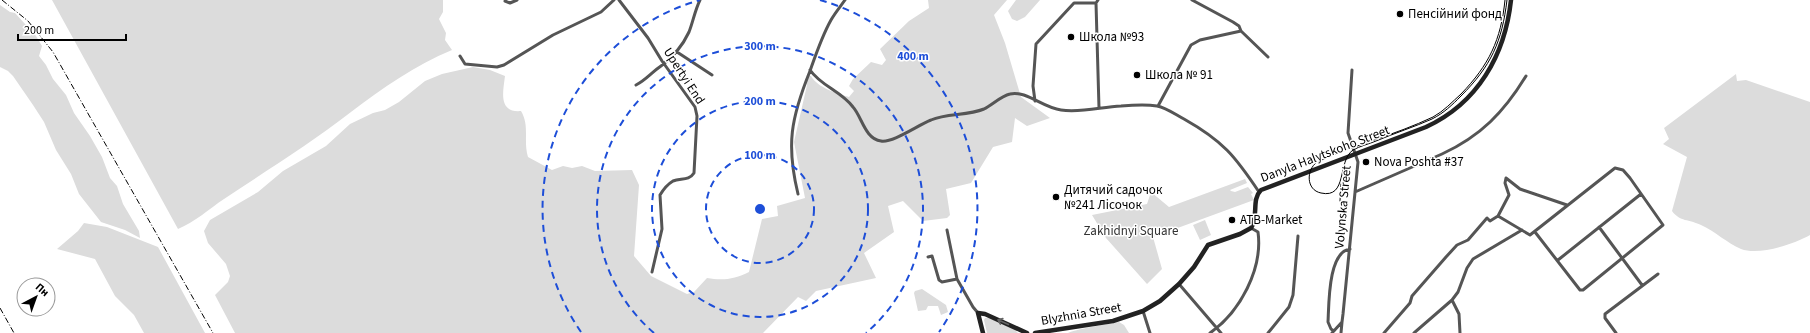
<svg xmlns="http://www.w3.org/2000/svg" width="1810" height="333" font-family="'Source Sans 3',sans-serif">
<rect width="100%" height="100%" fill="#fff"/>
<path fill="#dcdcdc" d="M 52,0 L 443,0 L 443,12 L 439,19 L 446,33 L 445,40 L 452,50 C 415,65 383,88 351,112 C 311,143 266,171 224,199 C 209,209 195,222 178,229 Z
M 928,0 L 1007,0 L 994,15 L 1005,43 L 1021,97 L 1050,118 L 1027,126 L 1015,118 L 1012,142 L 993,147 L 971,183 L 946,189 L 950,215 L 947,218 L 923,221 L 903,201 L 888,206 L 894,232 L 864,253 L 876,278 L 816,291 L 806,301 L 798,297 L 763,333 L 235,333 L 215,295 L 228,282 L 230,276 L 226,264 L 208,243 L 204,231 L 210,220 L 258,192 L 283,171 L 326,146 L 350,124 L 373,113 L 385,110 L 399,102 L 425,81 L 442,74 L 473,67 L 490,70 L 505,76 C 503,92 498,113 521,111 C 530,126 523,141 528,157 L 552,170 L 563,166 L 572,168 L 582,166 L 595,171 L 632,170 L 639,185 L 634,256 L 651,276 L 687,294 L 694,292 L 707,278 C 723,281 735,279 749,272 L 762,219 L 778,216 L 777,206 L 805,198 L 794,142 L 807,85 L 806,81 L 808,76 L 811,76 C 818,88 836,93 849,97 L 854,91 L 849,86 L 853,79 L 871,62 L 882,65 L 886,60 L 880,49 L 909,21 L 929,8 Z
M 1016,0 L 1040,0 L 1025,17 L 1017,21 L 1012,19 L 1008,11 Z
M 0,5 L 10,12 L 15,13 L 36,36 L 42,46 L 39,56 L 46,65 L 53,79 L 66,95 L 74,113 L 90,136 L 102,157 L 110,178 L 117,186 L 123,204 L 139,231 L 140,238 L 125,230 L 101,222 L 79,194 L 71,174 L 56,150 L 44,122 L 33,105 L 13,76 L 8,71 L 0,67 Z
M 1736,74 L 1737,81 L 1746,80 L 1810,102 L 1810,235 C 1794,244 1759,256 1741,249 C 1727,243 1716,232 1701,225 C 1689,219 1680,222 1672,211 L 1687,157 L 1663,144 L 1669,139 L 1664,128 Z
M 1245,179 L 1247,183 L 1230,190 L 1231,191 L 1235,192 L 1248,187 L 1253,193 L 1251,194 L 1254,200 L 1153,237 L 1162,269 L 1147,284 L 1106,238 L 1092,215 L 1147,204 L 1151,192 L 1169,207 Z
M 1205,220 L 1211,235 L 1200,240 L 1193,225 Z
M 84,223 L 107,227 L 158,247 L 205,333 L 144,333 L 134,315 L 115,296 L 95,259 L 57,249 L 78,231 Z
M 922,289 L 946,305 L 948,312 L 941,315 L 938,306 L 928,306 L 926,310 L 918,311 L 914,293 L 915,291 Z
M 985,318 L 989,318 L 1014,329 L 1018,333 L 987,333 L 984,320 Z
M 1119,322 L 1124,325 L 1129,333 L 1068,333 C 1072,330 1112,323 1119,322 Z"/>
<g fill="none" stroke-linecap="round" stroke-linejoin="round">
<path stroke="#555" stroke-width="3" d="M 619,0 L 648,38 L 662,61 L 695,107 L 697,116 L 694,173 C 689,181 681,178 673,181 C 668,184 663,190 660,195 L 662,229 L 652,272
M 1192,0 L 1233,22 L 1239,26 L 1241,31
M 505,1 L 510,3 L 517,0
M 1096,3 L 1099,108
M 677,52 L 712,75
M 460,56 L 465,64 L 497,67 L 504,65 L 553,35 L 601,12 L 614,0
M 810,70 C 821,86 841,91 853,107 C 862,117 865,139 881,141 C 893,143 918,125 931,120 C 947,113 967,116 984,109 C 992,105 1001,96 1010,94 C 1026,90 1043,108 1061,110 C 1081,113 1101,107 1121,106 C 1132,105 1146,104 1157,106 C 1167,108 1176,115 1184,119 C 1223,141 1235,156 1259,192
M 636,85 C 646,80 652,72 661,66 C 673,57 682,47 689,32 C 693,22 695,10 700,0
M 1035,101 L 1033,86 L 1036,44 L 1074,3 L 1096,3 L 1098,0
M 1158,106 L 1191,45 L 1200,40 L 1241,31 L 1268,57
M 1355,192 L 1442,154 C 1481,136 1504,112 1526,76
M 798,194 C 786,145 791,118 810,71 C 816,54 822,36 831,20 C 835,13 840,7 845,0
M 1599,227 L 1642,285
M 947,230 L 957,279 L 973,307 L 978,313
M 1535,232 L 1580,290 L 1583,290 L 1663,225 L 1630,178 L 1623,170 L 1615,168 L 1530,235 L 1498,216 L 1509,195 L 1505,183 L 1506,178 L 1520,189 L 1567,205
M 928,257 L 932,256 L 939,280 L 942,282 L 957,279
M 1558,260 L 1641,194
M 1179,284 L 1221,333
M 1452,300 L 1459,314 L 1460,333
M 1143,311 L 1150,333
M 1334,331 L 1331,329 L 1328,322 C 1329,304 1328,252 1350,249
M 1210,333 C 1240,312 1263,269 1258,232 L 1251,228
M 1268,333 L 1289,307 L 1293,295 L 1298,236
M 1332,333 L 1342,322 L 1343,314 L 1358,162 L 1348,133 L 1352,70
M 1341,333 L 1342,322
M 1384,333 L 1410,303 L 1412,296 L 1446,257 L 1457,245 L 1468,240 L 1487,218 L 1490,221 L 1498,216
M 1414,333 L 1452,300 L 1458,292 L 1467,268 L 1473,259 L 1522,230
M 1616,333 L 1605,318 L 1605,314 L 1658,274"/>
<path stroke="#222" stroke-width="4.5" d="M 983,333 L 978,313 L 985,314 L 1027,333
M 1035,333 L 1113,321 L 1143,311 L 1160,301 L 1179,284 L 1194,267 L 1208,245 L 1240,234 L 1251,228 C 1259,216 1251,200 1261,190 L 1426,127 C 1478,103 1505,55 1511,0"/>
<path stroke="#000" stroke-width="1" d="M 1505,0 C 1501,40 1489,65 1461,94 C 1452,102 1444,111 1433,117 C 1395,135 1354,145 1317,162 C 1306,170 1306,190 1321,193 C 1348,199 1337,161 1353,150 C 1360,146 1369,144 1376,141 C 1395,133 1414,127 1432,119 C 1444,113 1452,105 1461,96 C 1491,66 1502,42 1507,0
M 1340,201 L 1341,184"/>
<path stroke="#000" stroke-width="1" stroke-dasharray="6 2 1 2" stroke-linecap="butt" d="M 2,0 L 28,21 L 53,52 L 213,333
M 0,308 L 14,333"/>
</g>
<defs><path id="oneway-shaft" d="M-6 0H5M1.5-3L5.5 0L1.5 3" fill="none" stroke-width="1.6" stroke-linecap="round" stroke-linejoin="round"/></defs>
<use stroke="#646464" href="#oneway-shaft" transform="translate(1003 322) rotate(-156)"/>
<g fill="none" stroke="#1d4ed8" stroke-width="2" stroke-dasharray="7 5">
<circle cx="760" cy="209" r="54"/>
<circle cx="760" cy="209" r="108"/>
<path d="M654 333A163 163 0 1 1 866 333"/>
<path d="M581 332A217 217 0 0 1 700 0M820 0A217 217 0 0 1 939 332"/>
</g>
<g fill="#000" stroke="#fff" stroke-width="1.5">
<circle cx="1400" cy="14" r="4"/>
<circle cx="1071" cy="37" r="4"/>
<circle cx="1137" cy="75" r="4"/>
<circle cx="1366" cy="162" r="4"/>
<circle cx="1056" cy="197" r="4"/>
<circle cx="1232" cy="220" r="4"/>
</g>
<g text-anchor="middle" dominant-baseline="central" stroke-width="3" stroke-linejoin="round" paint-order="stroke">
<g font-size="13" fill="#000" stroke="#fff" text-anchor="start">
<text x="1408" y="14">Пенсійний фонд</text>
<text x="1079" y="37">Школа №93</text>
<text x="1145" y="75">Школа № 91</text>
<text x="1374" y="162">Nova Poshta #37</text>
<text x="1064" y="190">Дитячий садочок<tspan x="1064" dy="15">№241 Лісочок</tspan></text>
<text x="1240" y="220">ATB-Market</text>
</g>
<g font-size="13" fill="#000" stroke="#fff">
<text transform="translate(684 76) rotate(57)">Upertyi End</text>
<text transform="translate(1325 154) rotate(-21)">Danyla Halytskoho Street</text>
<text transform="translate(1343 207) rotate(-85)">Volynska Street</text>
<text transform="translate(1081 314) rotate(-10)">Blyzhnia Street</text>
</g>
<g font-size="13" fill="#333" stroke="#fff">
<text x="1131" y="231">Zakhidnyi Square</text>
</g>
</g>
<circle cx="760" cy="209" r="6" fill="#1d4ed8" stroke="#fff" stroke-width="2"/>
<g font-size="12" text-anchor="middle" font-weight="bold" fill="#1d4ed8" stroke="#fff" stroke-width="3" stroke-linejoin="round" paint-order="stroke">
<text x="760" y="50">300 m</text>
<text x="913" y="60">400 m</text>
<text x="760" y="105">200 m</text>
<text x="760" y="159">100 m</text>
</g>
<g transform="translate(36 297) rotate(41)"><circle r="19" fill="#ffffff" stroke="#999999"/>
<path d="M0-3L7 15L0 10L-7 15Z" fill="#000000"/>
<text y="-6" font-size="11" font-weight="bold" text-anchor="middle" fill="#000000">Пн</text>
</g>
<path d="M18 34v6h108v-6" fill="none" stroke="#000000" stroke-width="2"/>
<text x="24" y="34" font-size="12" fill="#000000" stroke="#ffffff" stroke-width="3" paint-order="stroke">200 m</text>
</svg>
